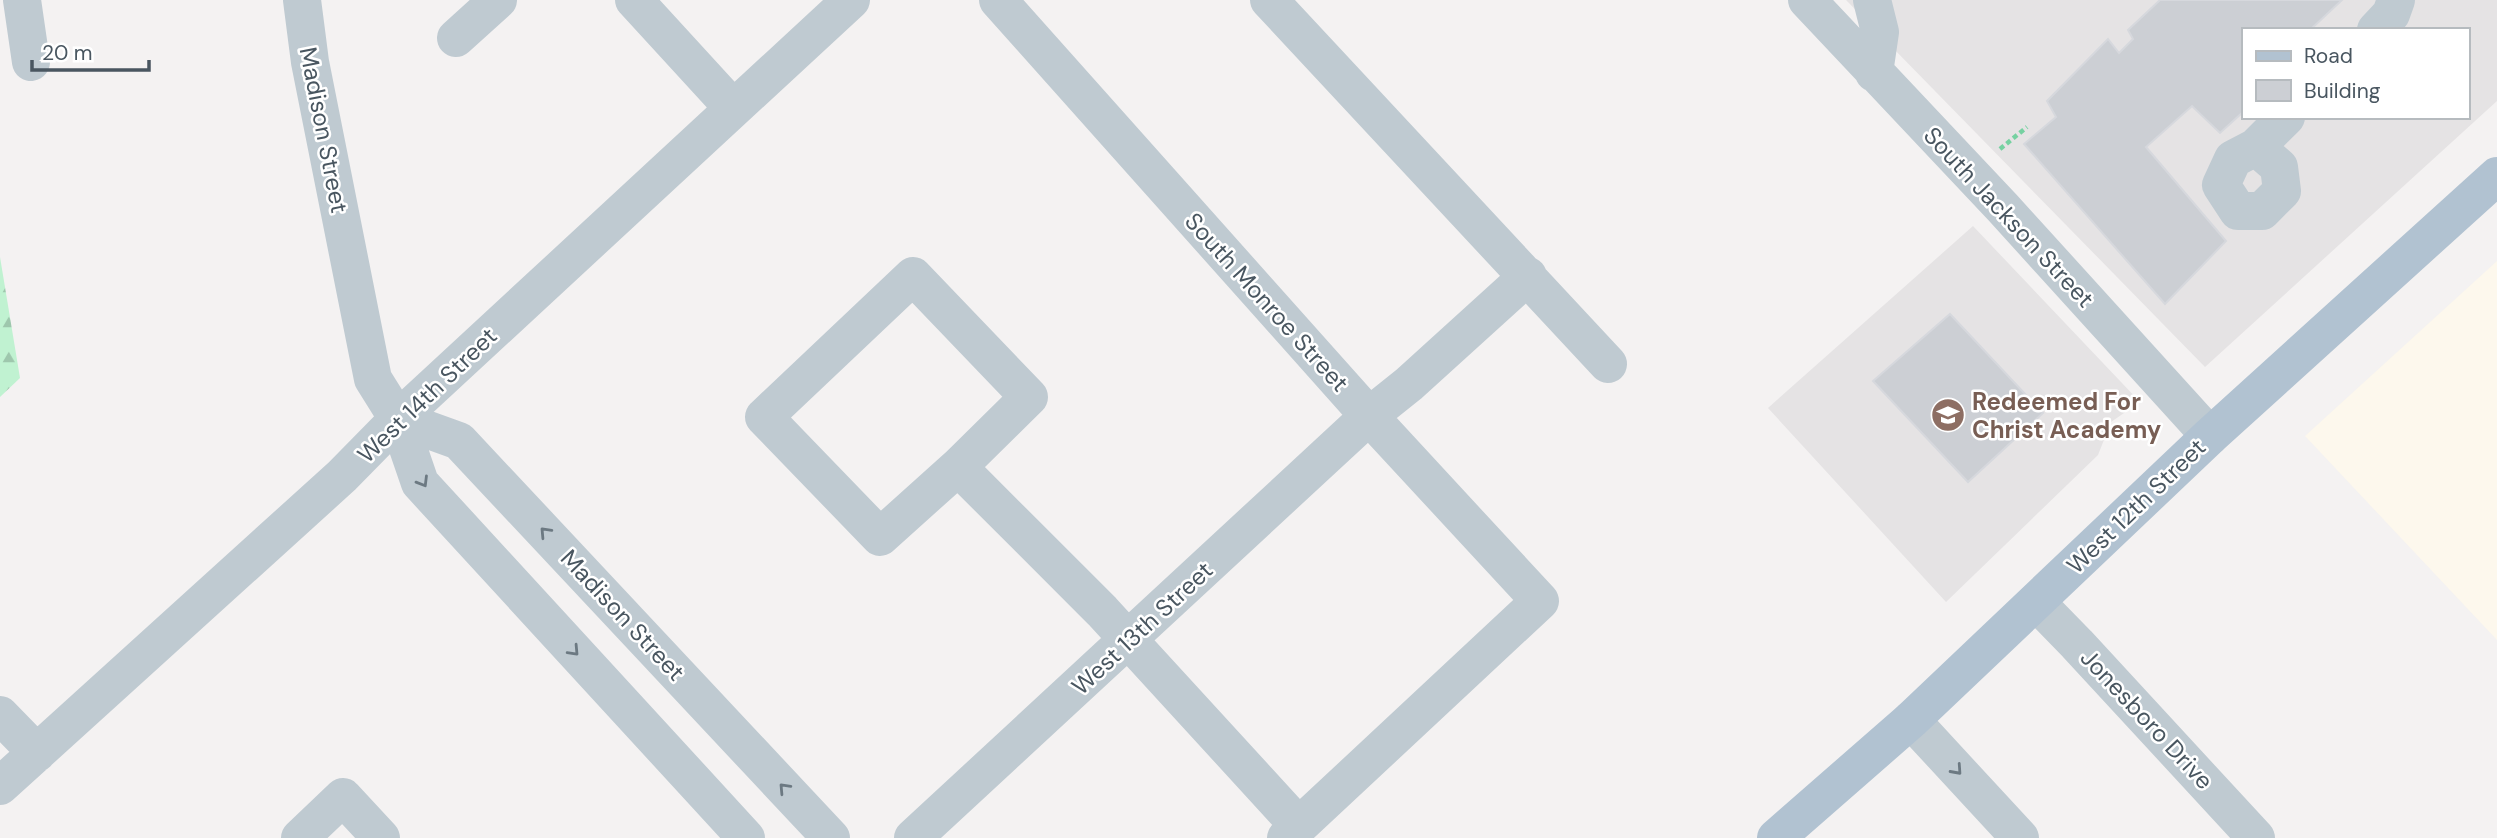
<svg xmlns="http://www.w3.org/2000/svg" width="2497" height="838" font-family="'DM Sans',sans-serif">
<defs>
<pattern id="forest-firs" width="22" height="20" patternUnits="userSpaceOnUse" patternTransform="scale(1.75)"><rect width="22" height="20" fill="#c0f2d1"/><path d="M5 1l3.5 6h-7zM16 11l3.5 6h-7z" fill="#9ec7ad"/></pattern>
</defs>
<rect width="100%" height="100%" fill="#f4f2f2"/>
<path fill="#fdf8ed" d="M 2497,261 L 2497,640 L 2305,436 Z"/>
<path fill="#e5e3e4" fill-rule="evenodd" d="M 1846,0 L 2497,0 L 2497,101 L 2205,367 ZM 2243,30 L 2467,30 L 2467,117 L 2243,117 Z
M 1973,226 L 2140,402 L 2111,422 L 2098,455 L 1946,602 L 1768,408 Z"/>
<path fill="url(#forest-firs)" d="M 0,257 L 20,378 L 0,397 Z"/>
<path fill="#cccfd4" stroke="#d6d8dd" stroke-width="2" d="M 2160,0 L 2342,0 L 2310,30 L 2243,30 L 2243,112 L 2220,133 L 2192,106 L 2146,147 L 2226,241 L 2165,304 L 2024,144 L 2056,117 L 2047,101 L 2108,39 L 2119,53 L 2133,39 L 2128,30 Z
M 1950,314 L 2043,413 L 1968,482 L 1873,381 Z"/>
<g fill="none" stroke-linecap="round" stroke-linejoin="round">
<path stroke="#76d1a1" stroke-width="4.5" stroke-dasharray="5 3.5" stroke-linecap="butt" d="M 2000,149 L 2027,127"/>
<path stroke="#bfcad1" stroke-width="38" d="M 22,0 L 31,62
M 302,0 L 310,62 L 373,379 L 398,419 L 420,483 L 746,838
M 634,0 L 733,108
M 998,0 L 1369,416 L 1540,601 L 1286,838
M 1269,0 L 1608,364
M 1807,0 L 2003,208 L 2210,436
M 1872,0 L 1880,32 L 1874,73
M 2376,30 L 2391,14 L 2396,0
M 456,38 L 498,0
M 2256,147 L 2279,167 L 2282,191 L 2262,211 L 2238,211 L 2221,185 L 2233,159 L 2256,147 L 2286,117
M 398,419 L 459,441 L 831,838
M 958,467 L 880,537 L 764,417 L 913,276 L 1029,397 L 958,467 L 1102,611 L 1299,826
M 2036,602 L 2077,644 L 2256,838
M 0,715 L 37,753
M 1911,720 L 2020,838
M 0,786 L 342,476 L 398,419 L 851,0
M 300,838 L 343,797 L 381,838
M 913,838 L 1369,416 L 1409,384 L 1528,276"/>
<path stroke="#b1c2d1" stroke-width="38" d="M 1776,838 L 1911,720 L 2210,436 L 2497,176"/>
</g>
<defs><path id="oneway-chevron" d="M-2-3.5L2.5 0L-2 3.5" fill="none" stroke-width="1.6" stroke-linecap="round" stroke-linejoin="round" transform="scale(1.75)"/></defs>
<g stroke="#6c7982">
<use href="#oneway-chevron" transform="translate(423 482) rotate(59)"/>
<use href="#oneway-chevron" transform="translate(545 532) rotate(-133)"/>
<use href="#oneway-chevron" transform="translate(574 651) rotate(47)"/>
<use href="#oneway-chevron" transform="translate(1957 770) rotate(48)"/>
<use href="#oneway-chevron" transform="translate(784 788) rotate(-133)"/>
</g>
<defs>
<g id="school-disc" transform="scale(1.75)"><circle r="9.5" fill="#8d6e63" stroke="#fff"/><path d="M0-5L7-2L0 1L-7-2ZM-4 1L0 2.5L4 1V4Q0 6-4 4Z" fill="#fff"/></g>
</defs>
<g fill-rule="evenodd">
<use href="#school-disc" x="1948" y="415"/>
</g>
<g text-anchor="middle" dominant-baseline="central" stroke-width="5" stroke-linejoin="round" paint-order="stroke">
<g font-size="24" fill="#495660" stroke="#fff">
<text transform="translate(324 130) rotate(79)">Madison Street</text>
<text transform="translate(2009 217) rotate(47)">South Jackson Street</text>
<text transform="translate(1267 302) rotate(48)">South Monroe Street</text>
<text transform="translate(427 395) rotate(-44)">West 14th Street</text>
<text transform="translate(2136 506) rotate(-44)">West 12th Street</text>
<text transform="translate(623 615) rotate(47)">Madison Street</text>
<text transform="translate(1142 628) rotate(-43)">West 13th Street</text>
<text transform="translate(2147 719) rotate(47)">Jonesboro Drive</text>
</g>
<g font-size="24" font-weight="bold" fill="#785e54" stroke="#fff" text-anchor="start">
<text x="1972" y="401">Redeemed For<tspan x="1972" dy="28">Christ Academy</tspan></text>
</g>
</g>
<rect x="2242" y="28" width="228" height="91" fill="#ffffff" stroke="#b6bbbf" stroke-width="2"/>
<rect x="2256" y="51" width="35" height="10" fill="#b1c2d1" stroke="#b6bbbf" stroke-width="2"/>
<text x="2304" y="63" font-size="21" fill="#495660">Road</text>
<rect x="2256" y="80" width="35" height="21" fill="#cccfd4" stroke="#b6bbbf" stroke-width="2"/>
<text x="2304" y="98" font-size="21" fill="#495660">Building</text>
<path d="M32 60v10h117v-10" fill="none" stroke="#495660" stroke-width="3.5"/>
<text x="42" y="60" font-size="21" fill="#495660" stroke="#ffffff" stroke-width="5" paint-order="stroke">20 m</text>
</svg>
